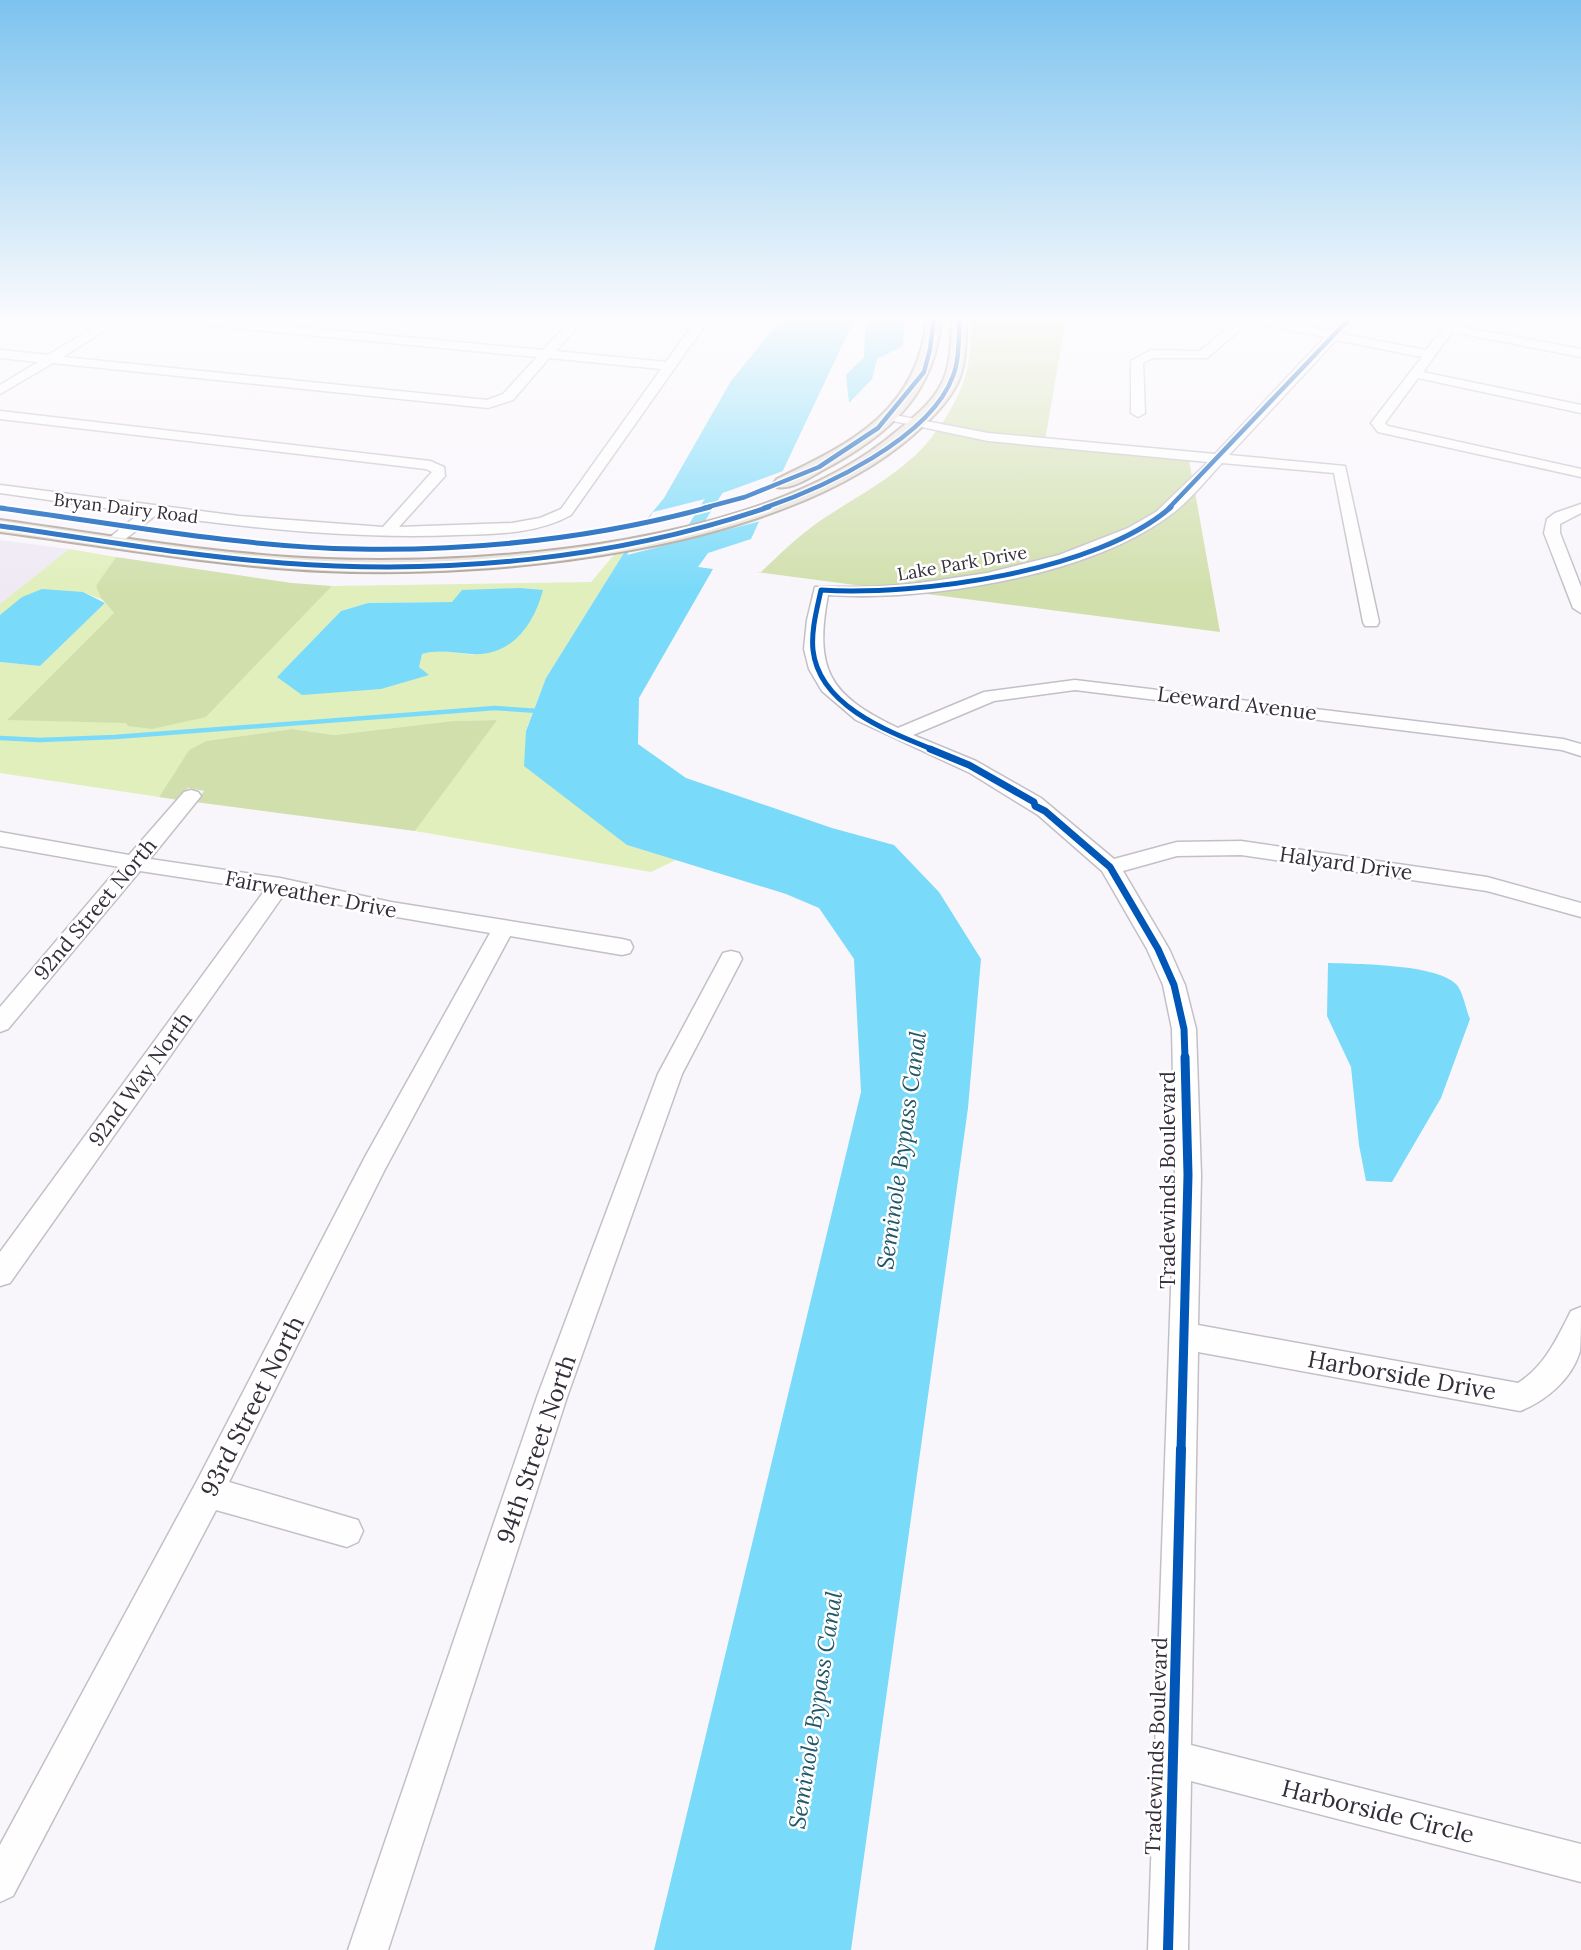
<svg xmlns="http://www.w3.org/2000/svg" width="1581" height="1950" font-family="Lora,serif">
<rect width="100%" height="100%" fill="#f9f6fb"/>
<path fill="#eee9f4" d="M 0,540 L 69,549 L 0,604 Z"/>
<path fill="#e0efbc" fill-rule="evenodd" d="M 627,548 L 546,678 L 526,730 L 627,845 L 676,860 L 651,872 L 415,831 L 496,720 L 453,721 L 334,735 L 292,729 L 206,741 L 189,750 L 159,797 L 0,773 L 0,662 L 40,666 L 105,603 L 206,717 L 332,586 L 591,582 L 618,550 ZM 452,602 L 475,655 L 435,650 L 421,654 L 419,667 L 428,675 L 277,677 L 341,611 L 368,603 Z
M 69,549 L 116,557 L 97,586 L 103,600 L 83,592 L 0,615 L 0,604 Z"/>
<path fill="#d1dfac" d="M 972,318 L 1066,318 L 1045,441 L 990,434 L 941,425 C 967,386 971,364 972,318 Z
M 937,430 L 1031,445 L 1189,460 L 1192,477 L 1155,513 L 1122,531 L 1085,547 L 1032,563 L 978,575 L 878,588 L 756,572 L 760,573 C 777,557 794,540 813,526 C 854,496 907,474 937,430 Z
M 1195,492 L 1220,632 L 911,592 L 982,583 L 1132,536 L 1166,519 Z
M 116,557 L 292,583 L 332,586 L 206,717 L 152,729 L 128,726 L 126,723 L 7,720 L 114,613 L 101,598 L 96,586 Z
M 497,720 L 415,831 L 195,802 L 204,791 L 188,788 L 178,800 L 159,797 L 189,750 L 206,741 L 292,729 L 334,735 L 453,721 Z"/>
<path fill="#7adaf9" d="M 782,318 L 855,318 L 778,481 L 690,509 L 646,520 L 664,498 L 731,381 Z
M 872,318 L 905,318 L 903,346 L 877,359 L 872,379 L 849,403 L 846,375 L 864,357 L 865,331 Z
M 763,513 L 751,539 L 708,553 L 698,567 L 713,569 L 639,698 L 638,744 L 686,778 L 832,828 L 894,845 L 939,892 L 981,959 L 968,1108 L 851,1950 L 654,1950 L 861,1092 L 854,959 L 819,908 L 786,894 L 627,845 L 524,766 L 526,731 L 546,678 L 627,548 Z
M 520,588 L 543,590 C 534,625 511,657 471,654 C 454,653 439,649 422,654 L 419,667 L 429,675 L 381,689 L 302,695 L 277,677 L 341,611 L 368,603 L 452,602 L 462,590 Z
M 42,589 L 83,592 L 105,603 L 40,666 L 0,662 L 0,615 L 22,597 Z
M 1328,963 C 1357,964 1436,964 1456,984 C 1463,991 1466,1010 1470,1019 L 1441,1098 L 1392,1182 L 1366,1181 L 1359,1145 L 1351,1067 L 1327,1016 Z"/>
<path fill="#f9f6fb" d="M 786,470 L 779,484 L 691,513 L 646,523 L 653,512 L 709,498 Z
M 766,512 L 763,520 L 757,522 L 627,555 L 633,544 Z"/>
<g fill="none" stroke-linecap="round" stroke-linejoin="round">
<path stroke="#7adaf9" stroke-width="4.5" d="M 0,738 L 40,740 L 115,737 L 495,708 L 539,711"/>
<path fill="#7adaf9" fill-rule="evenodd" d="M 723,477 L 730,481 L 688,548 L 686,551 L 676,551 L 674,548 L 716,481 Z"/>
<g stroke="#c3bfc7" stroke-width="3">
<path id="minor" d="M 110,318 L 124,318 L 63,357 L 487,400 L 503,394 L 537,357 L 169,322 L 163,318 L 204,318 L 543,350 L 573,318 L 585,318 L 556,351 L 666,362 L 698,318 L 710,318 L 571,515 C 537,534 496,534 457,535 C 357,539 256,529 156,515 L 119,544 L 114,546 L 106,541 L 109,538 L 140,513 L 0,493 L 0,485 L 239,516 L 383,527 L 432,472 L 426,469 L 0,419 L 0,411 L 430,461 L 444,467 L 445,476 L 399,527 L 512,523 L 540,518 L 561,509 L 661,369 L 549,358 L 513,400 L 488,408 L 53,363 L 0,394 L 0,385 L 38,362 L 0,358 L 0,350 L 48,355 Z
M 1240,318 L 1263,318 L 1331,331 L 1344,318 L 1356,318 L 1342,334 L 1426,350 L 1451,318 L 1463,318 L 1457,326 L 1581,349 L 1581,357 L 1452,332 L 1423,372 L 1581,405 L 1581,413 L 1418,378 L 1385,423 L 1388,426 L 1581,469 L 1581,477 L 1378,432 L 1371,423 L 1422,357 L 1336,340 L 1229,455 L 1345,466 L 1379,622 L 1377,626 L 1365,626 L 1363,622 L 1334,473 L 1222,463 C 1205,481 1189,502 1169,516 C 1088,576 927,602 828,595 C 814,670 829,695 898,728 L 984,692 L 1075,680 L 1563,739 L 1581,744 L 1581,756 L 1562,750 L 1075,690 L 994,701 L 913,735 L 976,761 L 1041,798 L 1114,859 L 1177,842 L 1241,841 L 1487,877 L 1581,903 L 1581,917 L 1487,891 L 1241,855 L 1177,856 L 1123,871 L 1169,949 L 1185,985 L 1196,1029 L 1201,1175 L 1198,1325 L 1518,1383 C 1545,1366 1557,1338 1571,1311 L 1581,1307 C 1581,1320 1581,1338 1580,1351 C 1572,1379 1546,1401 1520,1411 L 1198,1352 L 1191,1745 L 1581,1844 L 1581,1882 L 1191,1781 L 1188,1950 L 1148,1950 L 1175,1175 L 1172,1029 L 1163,985 L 1147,949 L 1102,871 L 1038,815 L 970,773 L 856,720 L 822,691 L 809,669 L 804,649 L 807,620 L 815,587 L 873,587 L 913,584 L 987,573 L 1059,555 L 1128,528 L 1156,512 L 1208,462 L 988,441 L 884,419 L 884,413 L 988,433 L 1215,454 L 1325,337 L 1249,322 L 1207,358 L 1153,358 L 1143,363 L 1145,413 L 1138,417 L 1131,413 L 1131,361 L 1151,350 L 1200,351 Z
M 1581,504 L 1581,513 L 1560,524 L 1560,533 L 1581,587 L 1581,613 L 1573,608 L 1544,533 L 1547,519 L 1555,513 Z
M 191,790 L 198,792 L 201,796 L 150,859 L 280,878 L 391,902 L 622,939 L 630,941 L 633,947 L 630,953 L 622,955 L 510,936 L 384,1171 L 229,1482 L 358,1520 L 363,1531 L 358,1542 L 347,1547 L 216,1510 L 13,1896 L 0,1902 L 0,1845 L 197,1481 L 365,1157 L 490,933 L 391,916 L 285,893 L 10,1283 L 0,1286 L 0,1252 L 265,890 L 140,871 L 8,1029 L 0,1032 L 0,1007 L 119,867 L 0,846 L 0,832 L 129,855 L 184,792 Z
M 731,951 L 739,953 L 742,959 L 682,1074 L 567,1397 L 388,1950 L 348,1950 L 537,1397 L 658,1074 L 723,953 Z"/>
</g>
<g stroke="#afa49a" stroke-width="4">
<path id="major" d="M 927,318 L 941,318 C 936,395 886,437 821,471 C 809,478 791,490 777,487 L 774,483 L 777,479 C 853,443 918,410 927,318 Z
M 953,318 L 967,318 C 965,339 967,362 958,382 C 948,403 930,420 913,435 C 779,552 495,579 323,571 C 214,566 107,546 0,532 L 0,520 C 109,535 217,555 327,559 C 495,565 765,544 897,431 C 913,418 931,404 941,385 C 952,365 950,340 953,318 Z"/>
</g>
<use href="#minor" fill="#fefefe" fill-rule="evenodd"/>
<use href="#major" fill="#e8e2dc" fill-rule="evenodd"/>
<g stroke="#fff" stroke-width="7">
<path id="cycleway-far4" d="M 0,508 L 4,508
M 704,508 L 745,497 L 819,467 L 878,428 L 924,372 L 930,349 L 934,318
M 764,508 C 823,488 930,439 953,376 C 960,358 958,337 960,318
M 1169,508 L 1350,318"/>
</g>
<g stroke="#fff" stroke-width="9">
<path id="cycleway-far3" d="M 0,508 C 119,524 238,547 358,549 C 477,551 596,538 710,507
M 0,526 C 94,539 188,556 283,563 C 446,575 614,560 769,507
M 934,750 C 889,732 819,706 813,650 C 811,630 817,609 821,590 C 918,596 1097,572 1171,507"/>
</g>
<g stroke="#fff" stroke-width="11">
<path id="cycleway-far2" d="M 930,749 L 969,765 L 1034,802 L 1035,806 L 1045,811 L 1110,867 L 1158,949 L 1174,985 L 1184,1029 L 1185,1058"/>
</g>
<g stroke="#fff" stroke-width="13">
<path id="cycleway-far1" d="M 1181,1451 L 1188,1175 L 1185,1057"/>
</g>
<g stroke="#fff" stroke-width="15">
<path id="cycleway" d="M 1168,1950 L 1181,1449"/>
</g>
<use href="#cycleway-far4" stroke="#0057b8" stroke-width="4.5"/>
<use href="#cycleway-far3" stroke="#0057b8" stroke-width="5"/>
<use href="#cycleway-far2" stroke="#0057b8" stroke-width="7"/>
<use href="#cycleway-far1" stroke="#0057b8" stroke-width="9"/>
<use href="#cycleway" stroke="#0057b8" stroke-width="10"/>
</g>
<linearGradient id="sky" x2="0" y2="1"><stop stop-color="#7cc3ef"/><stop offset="0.54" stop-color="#fcfbfd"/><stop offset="1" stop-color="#fcfbfd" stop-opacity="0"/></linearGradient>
<rect width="1581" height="591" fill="url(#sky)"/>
<g text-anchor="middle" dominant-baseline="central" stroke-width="5" stroke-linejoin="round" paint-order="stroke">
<g font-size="18" fill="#352e3a" stroke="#fff">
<text transform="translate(126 508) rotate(7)">Bryan Dairy Road</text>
<text transform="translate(962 563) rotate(-10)">Lake Park Drive</text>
</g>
<g font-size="21" fill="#352e3a" stroke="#fff">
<text transform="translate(1237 703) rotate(7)">Leeward Avenue</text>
<text transform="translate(1346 863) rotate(8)">Halyard Drive</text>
<text transform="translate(311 894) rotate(11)">Fairweather Drive</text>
<text transform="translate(95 909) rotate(-50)">92nd Street North</text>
<text transform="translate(140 1079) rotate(-54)">92nd Way North</text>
<text transform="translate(1167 1180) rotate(-90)">Tradewinds Boulevard</text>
<text transform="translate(1156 1746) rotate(-88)">Tradewinds Boulevard</text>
</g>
<g font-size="23" font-style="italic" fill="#215869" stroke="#fff">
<text transform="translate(901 1150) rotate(-82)">Seminole Bypass Canal</text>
<text transform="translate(815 1710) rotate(-81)">Seminole Bypass Canal</text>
</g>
<g font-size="24" fill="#352e3a" stroke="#fff">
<text transform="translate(1402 1375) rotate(10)">Harborside Drive</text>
<text transform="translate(252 1406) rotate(-63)">93rd Street North</text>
<text transform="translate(536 1449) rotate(-71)">94th Street North</text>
<text transform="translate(1378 1811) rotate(14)">Harborside Circle</text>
</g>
</g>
</svg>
